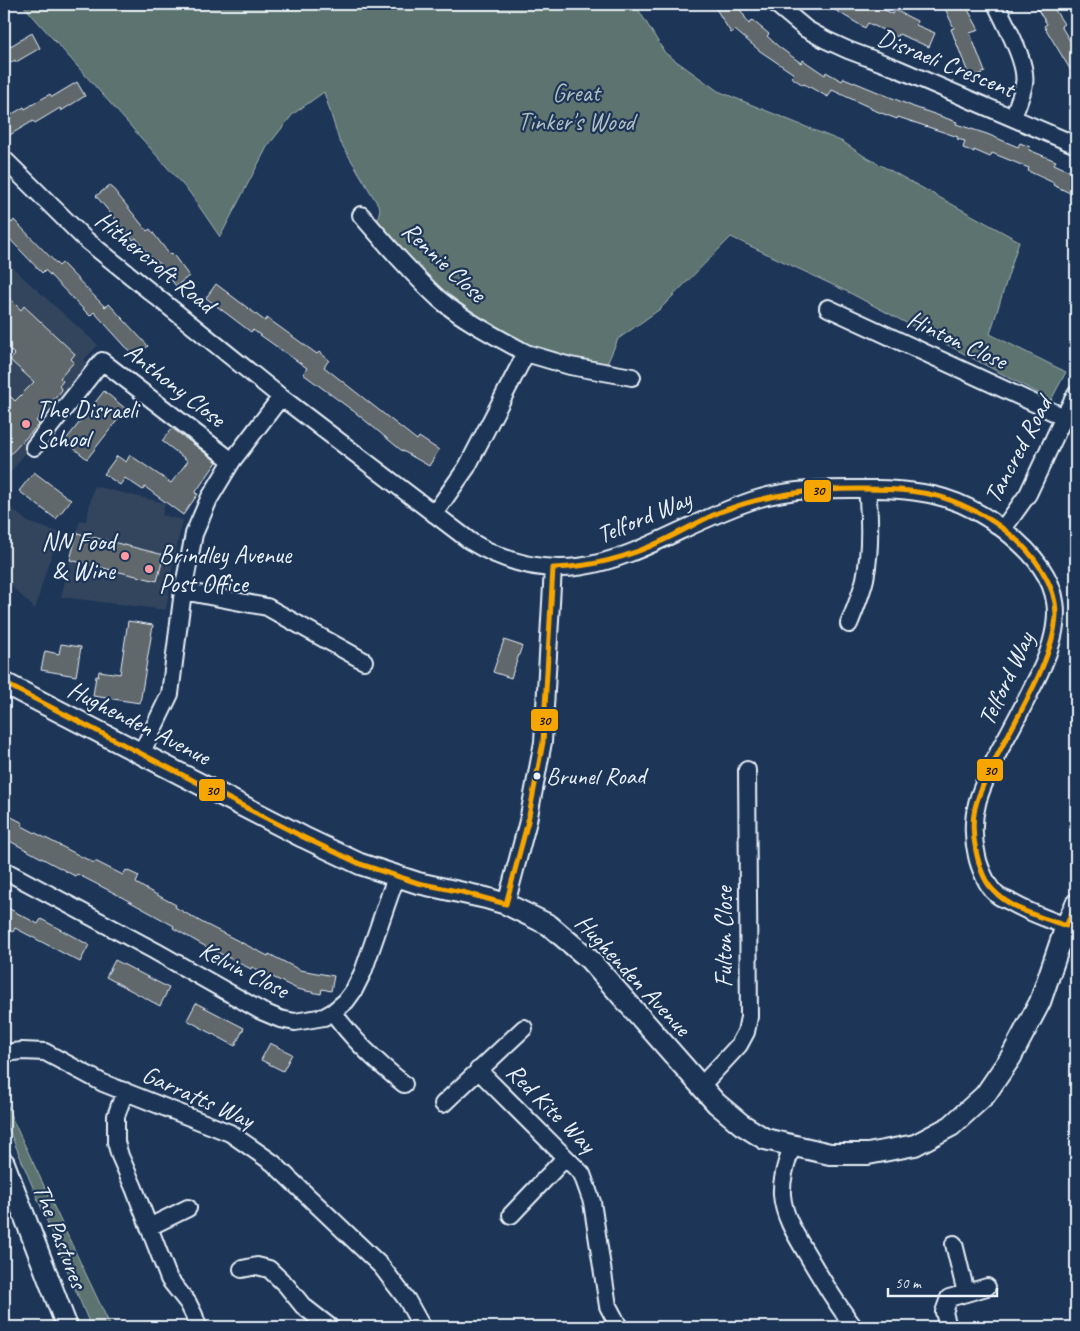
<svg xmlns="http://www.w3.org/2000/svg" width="1080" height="1331" font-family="Caveat,sans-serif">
<rect width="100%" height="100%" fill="#1d3557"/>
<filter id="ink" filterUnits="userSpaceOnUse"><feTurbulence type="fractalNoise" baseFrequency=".02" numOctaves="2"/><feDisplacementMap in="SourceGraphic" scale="10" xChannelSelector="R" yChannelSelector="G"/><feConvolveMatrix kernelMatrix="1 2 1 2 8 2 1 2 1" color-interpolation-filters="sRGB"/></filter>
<g filter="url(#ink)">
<path fill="#31445d" d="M 4,260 L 98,345 L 84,360 L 91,368 L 4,481 Z
M 94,486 L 165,503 L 162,515 L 183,520 L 174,558 L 166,610 L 61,597 L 80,520 L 86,521 Z
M 4,502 L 28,522 L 61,533 L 48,564 L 35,609 L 4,579 Z"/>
<path fill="#5c736f" stroke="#a2b2b4" d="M 22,4 L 635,4 L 665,53 L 718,91 L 843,142 L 864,156 L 1019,241 L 990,334 L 1066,372 L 1051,400 L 850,293 L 731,237 L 660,309 L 618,339 L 607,364 L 579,362 L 525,345 L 452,303 L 377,224 L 380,208 L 339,140 L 324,92 L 293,114 L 267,147 L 220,237 L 190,193 Z
M 4,1090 L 10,1114 L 111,1327 L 91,1327 L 4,1118 Z"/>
<path fill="#61676c" stroke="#e8f1f8" d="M 713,4 L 737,4 L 749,24 L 752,20 L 769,34 L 767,36 L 779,47 L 801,63 L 803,60 L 825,75 L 826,72 L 842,81 L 844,78 L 914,107 L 957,122 L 956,124 L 987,134 L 1018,147 L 1020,143 L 1030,147 L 1029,150 L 1056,161 L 1054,164 L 1076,174 L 1076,186 L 1072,194 L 1053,185 L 1054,183 L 1028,171 L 1029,168 L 992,153 L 990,157 L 974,150 L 974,152 L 963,148 L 965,141 L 957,139 L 958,137 L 898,117 L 897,119 L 871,109 L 871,108 L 832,90 L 828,97 L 804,84 L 803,85 L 791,77 L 794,74 L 760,51 L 735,30 L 731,33 Z
M 825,4 L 872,4 L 893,14 L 895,10 L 917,21 L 916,25 L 935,33 L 929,47 L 899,34 L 898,37 L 868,23 L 865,28 Z
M 943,4 L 965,4 L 979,30 L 970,33 L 985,72 L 970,78 L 951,29 L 954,28 Z
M 1034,4 L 1051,4 L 1064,24 L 1061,26 L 1076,51 L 1076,79 L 1044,26 L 1047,24 Z
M 32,33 L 40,48 L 16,62 L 15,60 L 4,67 L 4,50 Z
M 77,82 L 85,96 L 61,111 L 60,108 L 35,123 L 33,121 L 8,136 L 4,128 L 4,119 L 24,107 L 25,109 L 50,94 L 52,97 Z
M 110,185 L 147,231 L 150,229 L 170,255 L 172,253 L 189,276 L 176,286 L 156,260 L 154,262 L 136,238 L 133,240 L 96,196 Z
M 4,214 L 12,223 L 14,220 L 59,266 L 62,263 L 105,307 L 109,304 L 148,346 L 135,357 L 94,312 L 90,316 L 45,270 L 42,273 L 4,233 Z
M 216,284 L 265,321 L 267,318 L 317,354 L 319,352 L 329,360 L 324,367 L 417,440 L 419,437 L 439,450 L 429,466 L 401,450 L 356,413 L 303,374 L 307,368 L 253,330 L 251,332 L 206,298 Z
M 4,293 L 21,310 L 24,306 L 75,354 L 71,359 L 74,362 L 60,378 L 63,381 L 59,386 L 62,390 L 36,421 L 39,424 L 4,461 L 4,390 L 15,401 L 34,382 L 10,360 L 15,355 L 4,344 Z
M 104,391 L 126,409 L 87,459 L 65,441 Z
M 172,428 L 217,462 L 195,493 L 198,494 L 183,515 L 145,487 L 143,490 L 125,478 L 120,485 L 104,474 L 117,456 L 126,462 L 130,455 L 171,483 L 188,461 L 162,441 Z
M 34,472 L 71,500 L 56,519 L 19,491 Z
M 77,533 L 164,555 L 157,581 L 70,560 Z
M 128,621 L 153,625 L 140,703 L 93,696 L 96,676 L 98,677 L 99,671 L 120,674 Z
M 504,640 L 522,646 L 511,678 L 493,672 Z
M 61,644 L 81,647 L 76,676 L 41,670 L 45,651 L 59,654 Z
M 4,813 L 23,823 L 22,826 L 94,863 L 95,861 L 123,875 L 126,870 L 139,876 L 136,883 L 146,889 L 176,905 L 175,907 L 203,923 L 268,956 L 269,954 L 300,970 L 334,976 L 331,991 L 322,989 L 321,994 L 297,989 L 252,967 L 251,969 L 201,944 L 173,928 L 174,926 L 116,894 L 77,874 L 75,876 L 4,838 Z
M 4,906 L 38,924 L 41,919 L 89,945 L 80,962 L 15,928 L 13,932 L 4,927 Z
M 115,960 L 169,988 L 160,1006 L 106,977 Z
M 196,1003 L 244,1028 L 235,1046 L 187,1020 Z
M 270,1043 L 292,1054 L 283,1071 L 261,1060 Z"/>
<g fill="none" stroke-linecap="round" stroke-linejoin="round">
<g stroke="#e8f1f8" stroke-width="20">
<path id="minor" d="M 776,4 L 806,29 L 826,40 L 848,50 L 896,68 L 1076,145
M 996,4 C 1005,24 1028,63 1024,84 C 1022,95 1017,107 1013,117
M 4,159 L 85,239 L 281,397 L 470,541 C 582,609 653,532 757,499 C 795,487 837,489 877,489 C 928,490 963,498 1004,530 C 1069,581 1067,622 1031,690 C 1021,711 1010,731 999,751 C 981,787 967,815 977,856 C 979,866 987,886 995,893 C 998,897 1004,899 1009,901 C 1027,912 1047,919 1066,926
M 361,215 C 386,244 411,273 439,299 C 465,321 497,337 526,353
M 828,308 L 1064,417
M 34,447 L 102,361 L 232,461
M 434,514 L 467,467 L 526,353 L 570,366 L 632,377
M 1003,529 L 1028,494 L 1064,417 L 1076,394
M 183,591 L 267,607 L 364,661
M 849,624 C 855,609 861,595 865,579 C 871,549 870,519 867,489
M 141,754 L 170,694 L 183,591 L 194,534 L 209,499 L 232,461 L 281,397
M 4,870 L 155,951 L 261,1011 L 280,1019 L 295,1022 L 324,1017 L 333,1012 L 346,1001 L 354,990 L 363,972 L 396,877
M 506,904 L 528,821 L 543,742 L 553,568
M 333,1012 C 351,1038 379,1064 404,1084
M 4,1053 L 22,1051 L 45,1052 L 103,1083 L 230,1133 L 273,1163 L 381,1266 L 407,1300 L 422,1327
M 478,1070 L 582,1174 L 592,1202 L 608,1306 L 619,1327
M 700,1087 L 739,1045 L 746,1032 L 749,1017 L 747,770
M 125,1091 L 116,1116 L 116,1142 L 120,1156 L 134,1188 L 169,1279 L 188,1303 L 194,1315 L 198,1327
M 443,1104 L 524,1028
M 792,1146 C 787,1162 781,1178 782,1195 C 784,1218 797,1237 808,1256 C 822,1280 837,1305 854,1327
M 511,1215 L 565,1158
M 149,1227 L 188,1208
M 954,1244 L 966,1293
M 242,1269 L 257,1266 L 269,1269 L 286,1285 L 303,1306 L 330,1327
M 948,1327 L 944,1312 L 949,1298 L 987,1287"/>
</g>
<g stroke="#e8f1f8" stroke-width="24">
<path id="tertiary" d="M 4,683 L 303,837 L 360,864 L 418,883 L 486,898 L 506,904 L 549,925 L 589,959 L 716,1103 L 741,1124 L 765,1139 L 830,1154 L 868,1154 L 915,1145 L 951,1126 L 985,1095 L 1011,1057 L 1040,1002 L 1066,926 L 1076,904
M 4,1163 L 67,1327"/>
</g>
<use href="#minor" stroke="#1d3557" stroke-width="16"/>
<use href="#tertiary" stroke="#1d3557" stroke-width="20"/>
<g stroke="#1d3557" stroke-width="9">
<path id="bus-1" d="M 4,683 L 303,837 L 360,864 L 418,883 L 462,892 L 506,904 L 528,821 L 543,742 L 553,568 C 592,567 629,557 664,540 C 683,531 701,520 720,512 C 766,494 812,489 861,489 C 895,489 929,490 960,504 C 991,517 1023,540 1041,569 C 1050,583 1056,598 1056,614 C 1055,660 1011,726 991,768 C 985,781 978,794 975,808 C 972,822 973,837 976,851 C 979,865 983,880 993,890 C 1011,910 1042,917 1066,926 L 1076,904"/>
</g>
<use href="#bus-1" stroke="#f7a600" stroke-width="5"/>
</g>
</g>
<g fill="#ff9aa2" stroke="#1d3557" stroke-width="2">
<circle cx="26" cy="424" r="5"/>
<circle cx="125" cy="556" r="5"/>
<circle cx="149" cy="569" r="5"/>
</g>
<circle fill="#e8f1f8" stroke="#1d3557" stroke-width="2" cx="537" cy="776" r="4.5"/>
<g text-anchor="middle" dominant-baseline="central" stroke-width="4.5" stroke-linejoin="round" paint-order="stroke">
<g font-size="24" fill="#e8f1f8" stroke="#1d3557" text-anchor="start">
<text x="546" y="776">Brunel Road</text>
</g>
<g font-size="25" fill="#e8f1f8" stroke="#1d3557">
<text transform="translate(946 63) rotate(22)">Disraeli Crescent</text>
<text transform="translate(155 262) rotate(39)">Hithercroft Road</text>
<text transform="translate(444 262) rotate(43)">Rennie Close</text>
<text transform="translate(957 340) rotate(25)">Hinton Close</text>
<text transform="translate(175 385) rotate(38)">Anthony Close</text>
<text transform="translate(1018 450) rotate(-62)">Tancred Road</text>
<text transform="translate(644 517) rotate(-23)">Telford Way</text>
<text transform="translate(1006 679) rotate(-65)">Telford Way</text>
<text transform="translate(139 723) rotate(27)">Hughenden Avenue</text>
<text transform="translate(724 937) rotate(-90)">Fulton Close</text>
<text transform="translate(244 970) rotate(27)">Kelvin Close</text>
<text transform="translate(633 975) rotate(47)">Hughenden Avenue</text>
<text transform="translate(198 1097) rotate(24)">Garratts Way</text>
<text transform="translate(551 1108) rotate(45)">Red Kite Way</text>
<text transform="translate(60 1236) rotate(69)">The Pastures</text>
</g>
<g font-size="25" fill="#b0bfc1" stroke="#1d3557">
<text x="576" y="93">Great<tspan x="576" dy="29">Tinker's Wood</tspan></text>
</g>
<g font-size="25" fill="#e8f1f8" stroke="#1d3557" text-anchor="start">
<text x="36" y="410">The Disraeli<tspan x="36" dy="29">School</tspan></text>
<text x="115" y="542" text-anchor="end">NN Food<tspan x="115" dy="29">&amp; Wine</tspan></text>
<text x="159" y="555">Brindley Avenue<tspan x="159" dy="29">Post Office</tspan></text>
</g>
</g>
<g stroke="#1d3557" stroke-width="2">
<rect x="803" y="479" width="29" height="24" rx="5" fill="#f7a600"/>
<rect x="530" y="708" width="29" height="24" rx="5" fill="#f7a600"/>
<rect x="976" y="758" width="28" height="24" rx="5" fill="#f7a600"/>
<rect x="198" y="778" width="28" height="24" rx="5" fill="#f7a600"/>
</g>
<g font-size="14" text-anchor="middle" font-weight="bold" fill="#111">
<text x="818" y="495">30</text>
<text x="544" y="725">30</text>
<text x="990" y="775">30</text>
<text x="212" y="795">30</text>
</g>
<rect width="1080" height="1331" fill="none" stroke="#1d3557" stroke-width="20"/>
<rect x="10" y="10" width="1060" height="1311" fill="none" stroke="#e8f1f8" stroke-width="2" filter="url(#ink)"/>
<path d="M888 1288v8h109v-8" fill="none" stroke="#e8f1f8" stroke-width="2.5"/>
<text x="895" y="1288" font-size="15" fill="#e8f1f8" stroke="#1d3557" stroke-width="4" paint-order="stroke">50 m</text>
</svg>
